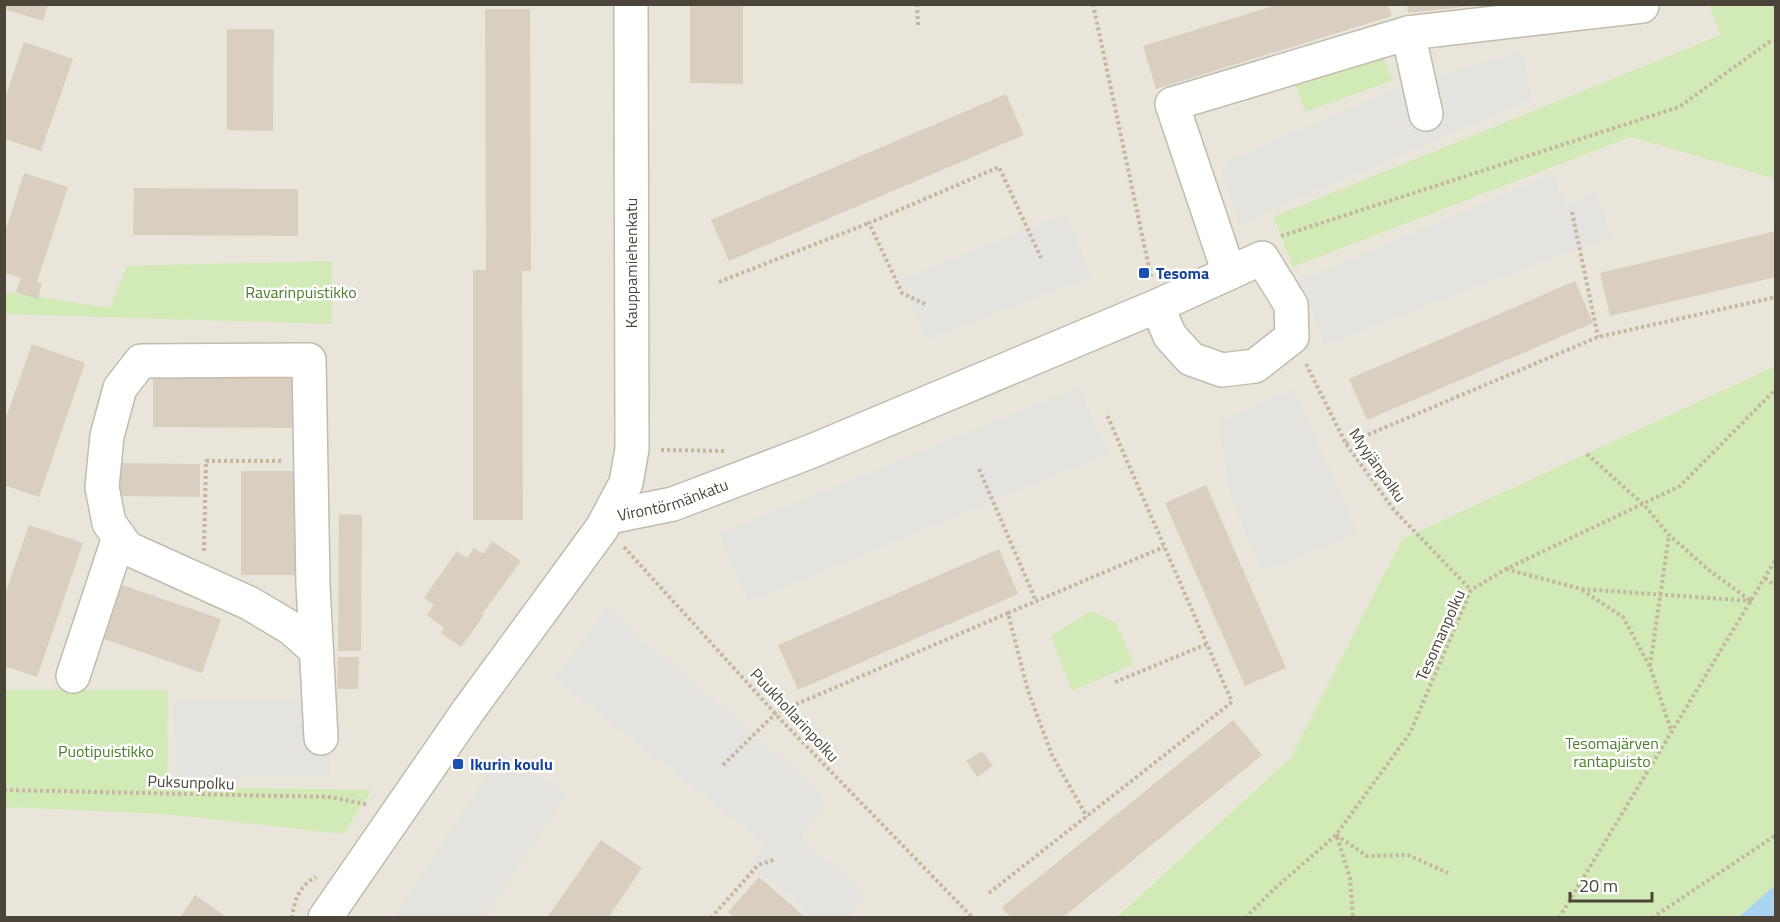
<svg xmlns="http://www.w3.org/2000/svg" width="1780" height="922" font-family="'Titillium Web',sans-serif">
<rect width="100%" height="100%" fill="#f6f3ec"/>
<path fill="#eae5da" d="M 5,5 L 1709,5 L 1720,35 L 1273,218 L 1293,267 L 1631,137 L 1775,179 L 1775,366 L 1402,539 L 1291,757 L 1115,917 L 5,918 Z"/>
<path fill="#d2eab5" d="M 1709,5 L 1775,5 L 1775,179 L 1631,137 L 1293,267 L 1273,217 L 1720,35 Z
M 1381,54 L 1393,80 L 1306,112 L 1294,82 Z
M 332,261 L 332,324 L 5,314 L 5,292 L 110,308 L 127,266 Z
M 1775,366 L 1775,885 L 1739,917 L 1115,918 L 1291,757 L 1402,539 Z
M 1091,611 L 1116,623 L 1134,664 L 1072,691 L 1051,636 Z
M 5,690 L 168,690 L 167,787 L 372,790 L 343,834 L 166,814 L 5,807 Z"/>
<path fill="#e5e3e0" d="M 1522,52 L 1532,99 L 1266,212 L 1240,227 L 1221,168 L 1233,159 L 1412,82 Z
M 1552,174 L 1567,206 L 1595,191 L 1613,238 L 1564,253 L 1324,345 L 1302,280 Z
M 1066,214 L 1092,276 L 926,340 L 901,280 Z
M 1079,387 L 1108,453 L 748,602 L 719,534 Z
M 1294,389 L 1358,533 L 1262,571 L 1231,497 L 1218,422 Z
M 607,609 L 823,795 L 824,805 L 802,834 L 802,841 L 867,896 L 849,917 L 813,917 L 751,863 L 766,844 L 555,678 Z
M 173,700 L 303,701 L 306,731 L 329,756 L 330,776 L 177,776 Z
M 502,752 L 566,794 L 485,917 L 394,917 Z"/>
<path fill="#a9d4f2" d="M 1775,885 L 1775,917 L 1739,917 Z"/>
<path fill="#d8cfc1" d="M 4,4 L 48,4 L 43,21 L 4,9 Z
M 690,4 L 743,4 L 743,84 L 690,83 Z
M 1279,4 L 1388,4 L 1392,16 L 1156,89 L 1143,46 Z
M 1407,4 L 1471,4 L 1471,6 L 1408,13 Z
M 485,9 L 530,9 L 531,271 L 522,271 L 523,520 L 473,520 L 473,270 L 486,270 Z
M 227,29 L 274,29 L 273,131 L 227,130 Z
M 24,42 L 73,59 L 41,151 L 5,139 L 5,98 Z
M 1006,94 L 1024,135 L 729,261 L 711,220 Z
M 24,173 L 68,187 L 37,282 L 42,283 L 38,299 L 16,292 L 21,278 L 5,273 L 5,232 Z
M 134,188 L 298,189 L 298,236 L 133,235 Z
M 1776,231 L 1776,277 L 1610,316 L 1600,273 Z
M 1575,281 L 1593,323 L 1367,420 L 1349,379 Z
M 32,344 L 85,363 L 39,497 L 4,485 L 4,423 Z
M 153,370 L 296,371 L 296,428 L 153,427 Z
M 117,463 L 200,464 L 200,497 L 117,496 Z
M 241,471 L 299,471 L 299,575 L 241,575 Z
M 1206,485 L 1286,668 L 1245,686 L 1165,503 Z
M 339,514 L 362,515 L 361,651 L 338,651 Z
M 29,525 L 83,543 L 37,677 L 4,666 L 4,597 Z
M 492,541 L 521,561 L 482,614 L 484,615 L 461,647 L 441,633 L 444,628 L 427,615 L 434,605 L 424,598 L 457,551 L 467,558 L 474,548 L 483,554 Z
M 999,549 L 1018,594 L 798,690 L 778,645 Z
M 122,585 L 221,619 L 202,673 L 104,639 Z
M 338,657 L 359,657 L 358,689 L 337,689 Z
M 1233,720 L 1262,755 L 1062,918 L 1011,918 L 1002,907 Z
M 982,751 L 993,766 L 977,777 L 966,761 Z
M 601,840 L 642,868 L 608,918 L 547,918 Z
M 759,877 L 806,918 L 735,918 L 728,912 Z
M 195,895 L 228,918 L 180,918 Z"/>
<g fill="none" stroke-linecap="round" stroke-linejoin="round">
<g stroke="#c2bbae" stroke-width="36">
<g id="minor">
<path d="M 1408,33 L 1426,114"/>
<path d="M 1229,273 L 1172,104 L 1408,33 L 1642,6"/>
<path id="s1" d="M 609,517 L 673,504 L 812,451 L 1157,306 L 1262,258 L 1291,305 L 1292,337 L 1255,366 L 1222,370 L 1191,359 L 1170,336 L 1157,306"/>
<path d="M 316,650 L 291,628 L 249,603 L 127,548 L 109,523 L 102,487 L 107,436 L 120,388 L 141,361 L 309,360 L 313,585 L 321,738"/>
<path d="M 73,676 L 119,537"/>
<path d="M 325,918 L 468,711 L 602,528 L 626,483 L 632,449 L 631,4"/>
</g>
</g>
<path stroke="#c4b79f" stroke-width="4" stroke-dasharray="3 3" stroke-linecap="butt" d="M 917,4 L 918,25
M 1093,4 L 1151,277
M 1572,212 L 1598,337
M 1281,236 L 1679,107 L 1769,42 L 1776,41
M 719,282 L 869,223
M 925,304 L 902,293 L 869,223 L 999,167 L 1041,258
M 1306,364 L 1346,444 L 1394,510 L 1471,590
M 1346,444 L 1598,337 L 1776,297
M 661,450 L 726,451
M 1587,454 L 1644,505 L 1669,535 L 1710,571 L 1751,601
M 979,469 L 1036,601
M 624,547 L 781,720 L 973,918
M 204,551 L 206,461 L 282,461
M 1506,569 L 1581,589 L 1752,601
M 1765,578 L 1776,586
M 1582,590 L 1623,617 L 1650,667 L 1671,730
M 1008,613 L 1164,547
M 1650,666 L 1669,535
M 1115,682 L 1207,644
M 723,765 L 776,713 L 1008,613 L 1028,691 L 1052,755 L 1087,817
M 4,790 L 331,797 L 369,805
M 1336,835 L 1367,856 L 1408,855 L 1448,873
M 1337,837 L 1350,878 L 1353,918
M 989,893 L 1232,702 L 1107,415
M 292,918 C 294,900 300,885 316,877
M 711,918 L 758,865 L 776,859
M 1245,918 L 1273,890 L 1336,835 L 1410,733 L 1471,590 L 1506,569 L 1680,486 L 1776,389
M 1559,918 L 1776,559
M 1652,918 L 1776,835"/>
<use href="#minor" stroke="#fff" stroke-width="33"/>
</g>
<g fill="#1a4fb4" stroke="#fff" stroke-width="2">
<rect x="1138" y="267" width="12" height="12" rx="3"/>
<rect x="452" y="758" width="12" height="12" rx="3"/>
</g>
<g text-anchor="middle" dominant-baseline="central" stroke-width="5" stroke-linejoin="round" paint-order="stroke">
<g font-size="16" fill="#4b4439" stroke="#fff">
<text transform="translate(631 263) rotate(-90)">Kauppamiehenkatu</text>
<text transform="translate(1378 465) rotate(55)">Myyjänpolku</text>
<text stroke="none"><textPath href="#s1" startOffset="66">Virontörmänkatu</textPath></text>
<text transform="translate(1440 635) rotate(-66)">Tesomanpolku</text>
<text transform="translate(795 715) rotate(47)">Puukhollarinpolku</text>
<text transform="translate(191 782) rotate(2)">Puksunpolku</text>
</g>
<g font-size="16" font-weight="bold" fill="#164399" stroke="#fff" text-anchor="start">
<text x="1156" y="273">Tesoma</text>
<text x="470" y="764">Ikurin koulu</text>
</g>
<g font-size="16" fill="#4a7f2a" stroke="#fff">
<text x="301" y="292">Ravarinpuistikko</text>
<text x="1612" y="743">Tesomajärven<tspan x="1612" dy="18">rantapuisto</tspan></text>
<text x="106" y="751">Puotipuistikko</text>
</g>
</g>
<rect width="1780" height="922" fill="none" stroke="#4b4439" stroke-width="12"/>
<path d="M1570 892v9h82v-9" fill="none" stroke="#4b4439" stroke-width="3"/>
<text x="1579" y="892" font-size="18" fill="#4b4439" stroke="#ffffff" stroke-width="4.5" paint-order="stroke">20 m</text>
</svg>
